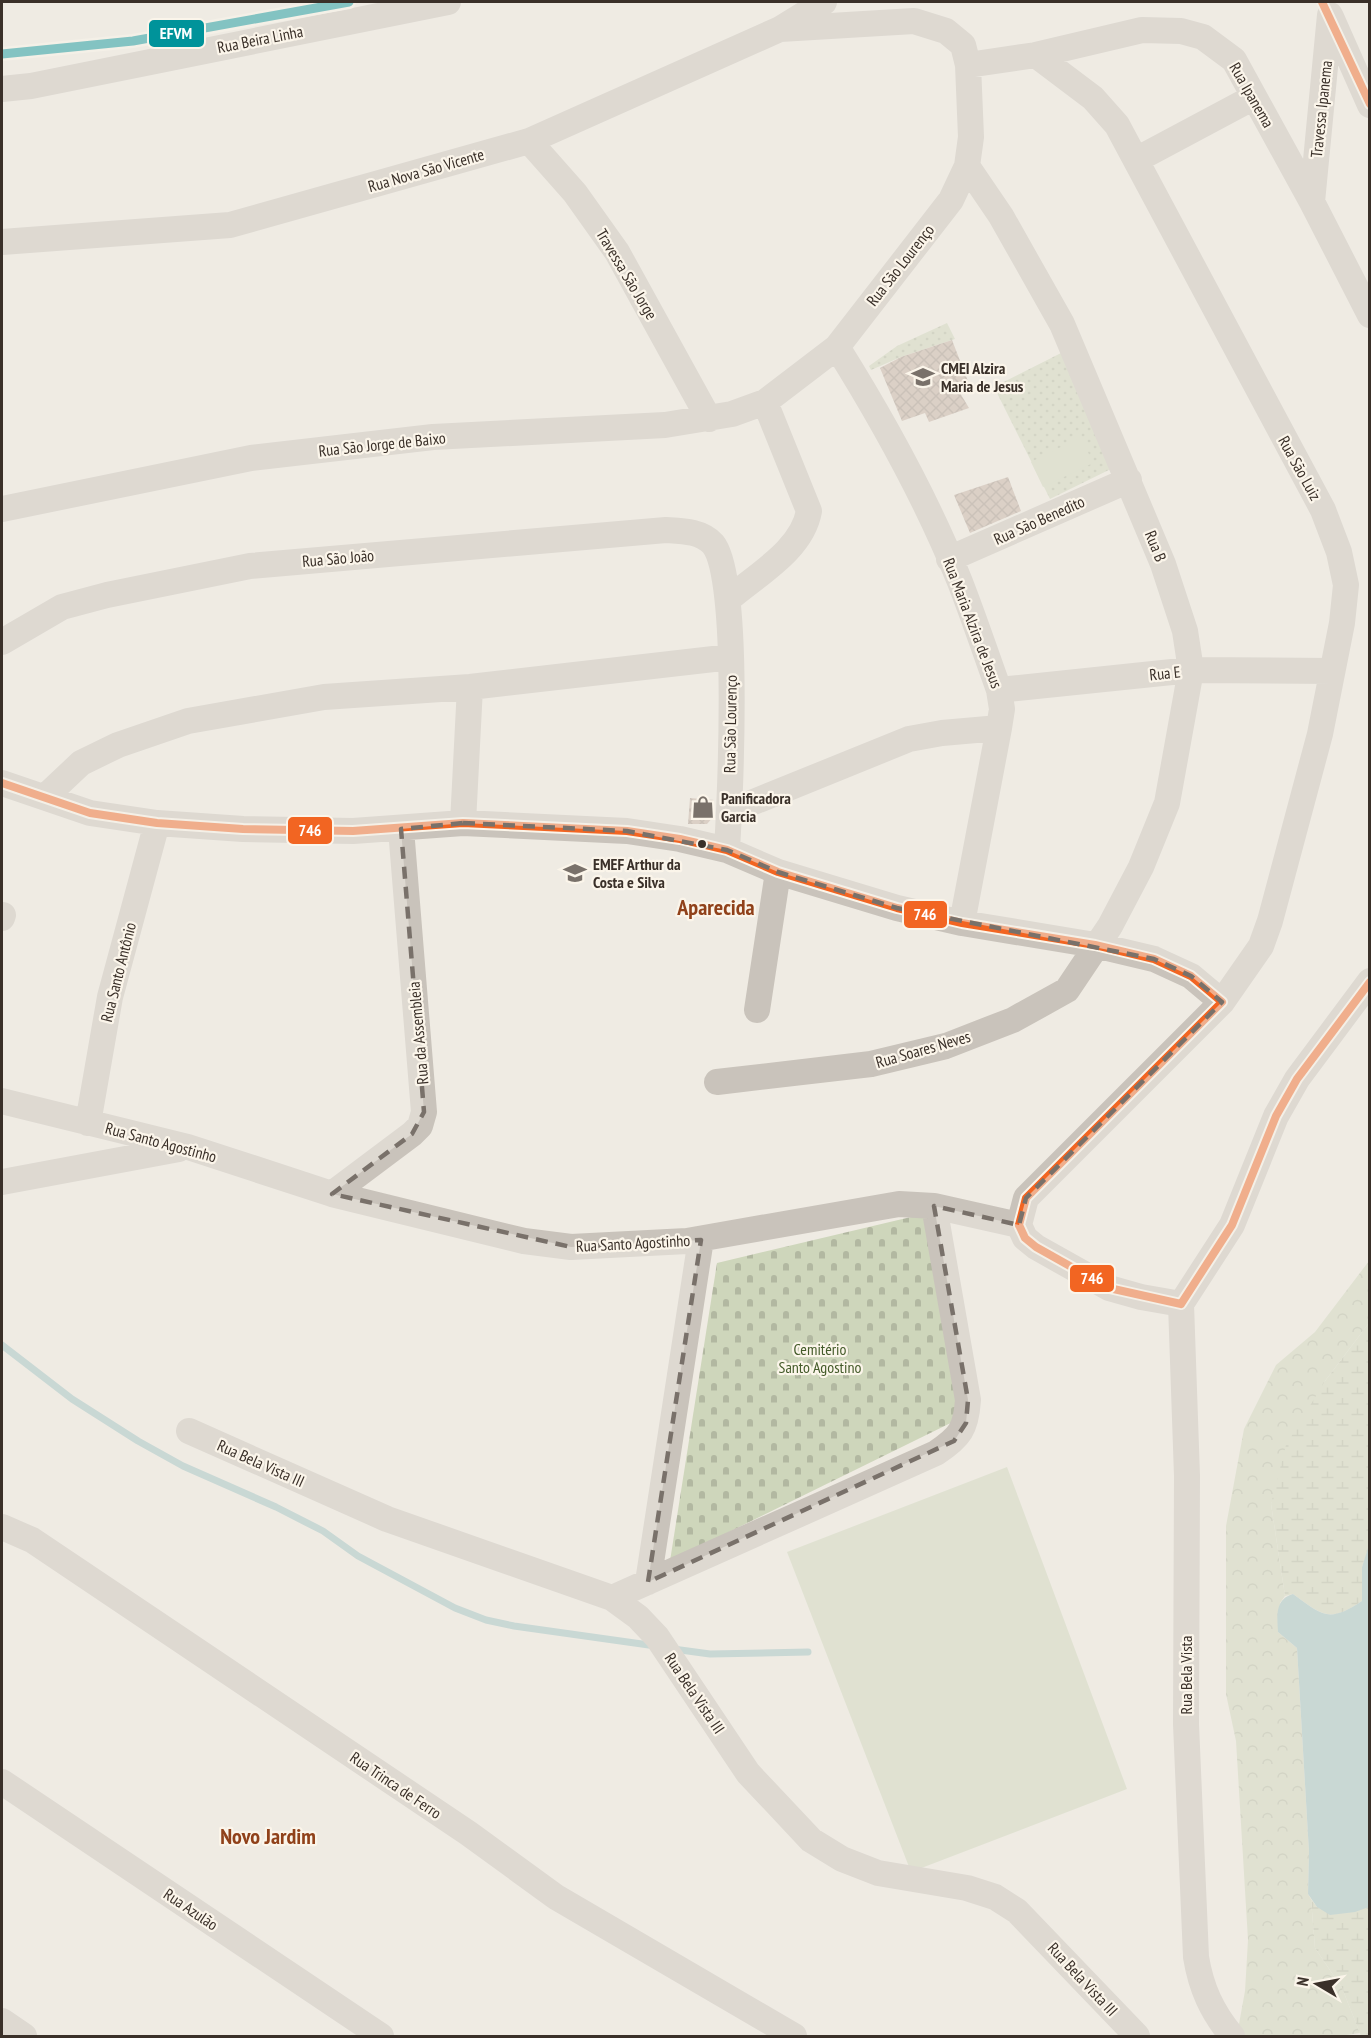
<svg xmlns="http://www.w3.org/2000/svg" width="1371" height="2038" font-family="'PT Sans Narrow',sans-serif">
<defs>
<pattern id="grass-dots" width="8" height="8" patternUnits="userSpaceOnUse" patternTransform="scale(1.5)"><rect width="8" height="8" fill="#ced6bb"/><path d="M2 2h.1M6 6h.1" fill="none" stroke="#b2b8a1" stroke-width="1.8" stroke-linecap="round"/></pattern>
<pattern id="forest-crowns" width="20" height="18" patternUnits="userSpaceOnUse" patternTransform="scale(1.5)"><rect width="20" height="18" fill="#ced6bb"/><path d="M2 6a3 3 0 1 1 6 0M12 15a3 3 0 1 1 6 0" fill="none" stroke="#b2b8a1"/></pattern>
<pattern id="wetland-marsh" width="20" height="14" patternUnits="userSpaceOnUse" patternTransform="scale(1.5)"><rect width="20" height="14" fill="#ced6bb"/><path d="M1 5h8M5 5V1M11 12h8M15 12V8" fill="none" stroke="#b2b8a1"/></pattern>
<pattern id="cemetery-stones" width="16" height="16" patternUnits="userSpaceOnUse" patternTransform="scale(1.5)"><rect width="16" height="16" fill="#ced6bb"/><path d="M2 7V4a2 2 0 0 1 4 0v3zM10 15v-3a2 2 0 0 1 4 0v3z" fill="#b2b8a1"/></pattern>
<pattern id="building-cross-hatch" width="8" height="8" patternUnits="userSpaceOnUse" patternTransform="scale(1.5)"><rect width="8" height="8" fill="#c4b0a3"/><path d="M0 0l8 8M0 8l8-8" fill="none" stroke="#a09085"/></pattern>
</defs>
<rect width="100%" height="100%" fill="#efebe3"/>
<path fill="url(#grass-dots)" d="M 947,323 L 955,339 L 901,357 L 871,370 L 869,366 L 897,346 Z
M 1065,351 L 1121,464 L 1050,499 L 994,387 Z"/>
<path fill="url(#forest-crowns)" d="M 1369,1261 L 1369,1323 L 1325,1381 L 1271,1504 L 1285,1596 L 1280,1603 L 1278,1632 L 1297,1648 L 1309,1852 L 1308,1894 L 1311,1899 L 1315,1948 L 1342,1988 L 1360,2033 L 1340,2036 L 1237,2035 L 1245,1991 L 1248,1940 L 1236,1741 L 1226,1694 L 1226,1526 L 1244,1429 L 1276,1365 L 1315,1332 Z"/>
<path fill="url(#wetland-marsh)" d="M 1369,1323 L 1370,1545 L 1362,1567 L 1362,1601 C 1330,1623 1323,1616 1293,1594 L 1285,1596 L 1271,1504 L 1286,1445 L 1325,1381 Z
M 1311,1899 L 1317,1907 L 1369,1907 L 1369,2036 L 1361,2036 L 1342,1988 L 1315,1948 Z"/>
<path fill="url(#cemetery-stones)" d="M 932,1212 L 973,1412 L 670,1561 L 717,1263 Z"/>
<path fill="#ced6bb" d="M 1081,437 L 1093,463 L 1043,487 L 1031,462 Z
M 1007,1467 L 1127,1789 L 911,1872 L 787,1552 Z"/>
<path fill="#9cc0c2" d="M 1369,1545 L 1369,1907 L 1355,1912 L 1330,1915 L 1317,1907 L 1308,1894 L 1309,1852 L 1297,1648 L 1278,1632 C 1277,1616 1275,1599 1293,1594 C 1323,1616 1329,1623 1362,1601 L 1362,1567 Z"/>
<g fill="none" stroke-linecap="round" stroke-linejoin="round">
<path stroke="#9cc0c2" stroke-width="7" d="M 2,1345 L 72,1399 L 138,1441 L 183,1466 L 276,1507 L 323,1531 L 358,1556 L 455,1608 L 486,1620 L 514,1626 L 656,1646
M 673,1649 L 710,1654 L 808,1652"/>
</g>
<path fill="url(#building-cross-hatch)" d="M 952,340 L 971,389 L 960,393 L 969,408 L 929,422 L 925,413 L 902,421 L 880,368 L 901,357 Z
M 1008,477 L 1021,511 L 970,533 L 954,495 Z
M 690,798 L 714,800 L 714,816 L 707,824 L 688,824 Z"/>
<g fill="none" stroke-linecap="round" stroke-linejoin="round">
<path stroke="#c9c3bb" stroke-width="26" d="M 1331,17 L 1370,105
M 1036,55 L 1142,30 L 1181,31 L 1203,37 L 1234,60 L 1312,202 L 1370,315
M 968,65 L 1036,55 L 1093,98 L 1117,125 L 1323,510 L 1339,552 L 1346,585 L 1342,623 L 1320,734 L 1270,921 L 1261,946 L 1222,1002 L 1026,1198 L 1019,1225
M 2,89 L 31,86 L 448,2
M 529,141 L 575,193 L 617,252 L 709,419
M 1136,160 L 1254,97
M 1312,202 L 1330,15
M 2,242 L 230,225 L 529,141 L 780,29 L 824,2
M 837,347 C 884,422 927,500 960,582 C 974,618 986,654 999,690 L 1002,709 L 999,728 L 962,923
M 2,509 L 251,458 L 433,437 L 665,425 L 732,414 L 765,402 L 837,347 L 920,240 L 951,200 L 967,166 L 971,137 L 968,65 L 963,45 L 946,31 L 914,21 L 780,29
M 949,559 L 1129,480
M 730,598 C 758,574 802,550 809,511 L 765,402
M 2,642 L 62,607 L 107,595 L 250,566 L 666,530 C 682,531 701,531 713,544 C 741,578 730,798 727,850
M 999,690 L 1191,670 L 1332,671
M 2,783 L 90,813 L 157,823 L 243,829 L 353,831 L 463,823 L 627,831 L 680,839 L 727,850 L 778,872 L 897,908 L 962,923 L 1095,945 L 1154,959 L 1191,976 L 1222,1002
M 46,796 L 81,763 L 118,745 L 188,721 L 324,697 L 470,687 L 731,657
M 729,812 L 909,739 L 942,733 L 999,728
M 463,823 L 470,687
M 2,918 L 3,915
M 757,1010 L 778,872
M 717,1082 L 871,1064 L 946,1046 L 1013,1020 L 1067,990 L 1110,926 L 1141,867 L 1167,803 L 1191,670 L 1185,631 L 1163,564 L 1062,324 L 1001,216 L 967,166
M 2,1101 L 188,1147 L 332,1194 L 524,1241 L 571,1247 L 687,1241 L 899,1204 L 934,1206 L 1019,1225
M 88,1123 L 110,997 L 157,823
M 2,1182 L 179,1149
M 332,1194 L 412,1134 L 420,1126 L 424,1112 L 401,829
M 1019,1225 L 1025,1238 L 1036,1247 L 1109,1288 L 1141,1297 L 1181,1304
M 1181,1304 L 1187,1476 L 1186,1724 L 1196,1957 C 1201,1988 1212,2012 1232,2036
M 1181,1304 L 1232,1225 L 1276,1116 L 1297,1079 L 1370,981
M 189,1431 L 387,1519 L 612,1598 L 638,1617 L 657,1637 L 748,1773 L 811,1840 L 842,1859 L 878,1873 L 967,1888 L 995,1897 L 1017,1911 L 1137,2036
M 2,1527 L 32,1540 L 468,1833 L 556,1897 L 794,2036
M 648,1582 L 701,1239
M 612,1598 L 936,1453 C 960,1437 966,1429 968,1400 L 934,1206
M 2,1782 L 381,2036
M 2,2021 L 24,2036"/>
<g stroke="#fbf5ea" stroke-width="12">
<path id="bus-1" d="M 1322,2 L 1370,104
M 2,783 L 90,813 L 157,823 L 243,829 L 353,831 L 463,823 L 627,831 L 680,839 L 727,850 L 778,872 L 897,908 L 962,923 L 1095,945 L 1154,959 L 1191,976 L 1222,1002
M 1019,1225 L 1026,1198 L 1222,1002
M 1019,1225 L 1025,1238 L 1036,1247 L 1109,1288 L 1181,1304
M 1181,1304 L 1232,1225 L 1276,1116 L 1297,1079 L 1370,982"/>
</g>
<use href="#bus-1" stroke="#f26522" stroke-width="8"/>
<g stroke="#fbf5ea" stroke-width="14">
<path id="rail-1" d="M 2,54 L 133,41 L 349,2"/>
</g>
<use href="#rail-1" stroke="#00939a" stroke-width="9"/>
</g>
<path d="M0 0H1371V2038H0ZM 463,823 L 627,831 L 727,850 L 778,872 L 897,908 L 1154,959 L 1191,976 L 1222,1002 L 1026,1198 L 1019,1225 L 934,1206 L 968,1400 L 966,1423 L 954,1441 L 648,1582 L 701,1240 L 571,1247 L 332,1194 L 412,1134 L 424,1112 L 401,829 Z" fill="#efebe3" fill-opacity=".55" fill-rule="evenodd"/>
<path fill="none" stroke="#79716a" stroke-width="4.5" stroke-dasharray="12 8" stroke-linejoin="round" d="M 463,823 L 627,831 L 727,850 L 778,872 L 897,908 L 1154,959 L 1191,976 L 1222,1002 L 1026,1198 L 1019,1225 L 934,1206 L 968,1400 L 966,1423 L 954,1441 L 648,1582 L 701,1240 L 571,1247 L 332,1194 L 412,1134 L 424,1112 L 401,829 Z"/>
<defs>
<g id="school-bare" transform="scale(1.8)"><path d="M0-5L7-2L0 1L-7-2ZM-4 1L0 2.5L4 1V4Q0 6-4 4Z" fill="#79716a" stroke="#fbf5ea" stroke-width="2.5" paint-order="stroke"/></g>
<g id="shop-bare" transform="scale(1.8)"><path d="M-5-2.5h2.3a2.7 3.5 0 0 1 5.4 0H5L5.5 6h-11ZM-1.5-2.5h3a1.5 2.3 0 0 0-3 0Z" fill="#79716a" stroke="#fbf5ea" stroke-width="2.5" paint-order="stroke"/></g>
</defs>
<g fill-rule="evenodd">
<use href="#school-bare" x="923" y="377"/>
<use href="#shop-bare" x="703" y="807"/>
<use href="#school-bare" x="575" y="873"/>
</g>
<circle fill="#3a3029" stroke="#fbf5ea" stroke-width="2" cx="702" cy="844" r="5"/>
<g text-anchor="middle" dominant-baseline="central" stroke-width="4.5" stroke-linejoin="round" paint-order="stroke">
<g font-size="16" fill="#3a3029" stroke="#fbf5ea">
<text transform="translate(260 39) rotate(-11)">Rua Beira Linha</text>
<text transform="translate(1252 95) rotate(60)">Rua Ipanema</text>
<text transform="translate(1321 109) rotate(-84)">Travessa Ipanema</text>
<text transform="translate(426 170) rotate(-16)">Rua Nova São Vicente</text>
<text transform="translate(900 265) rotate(-52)">Rua São Lourenço</text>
<text transform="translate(627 274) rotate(59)">Travessa São Jorge</text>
<text transform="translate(382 444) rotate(-6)">Rua São Jorge de Baixo</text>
<text transform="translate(1300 468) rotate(61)">Rua São Luiz</text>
<text transform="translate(1039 520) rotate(-24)">Rua São Benedito</text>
<text transform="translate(1156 546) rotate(68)">Rua B</text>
<text transform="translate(338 558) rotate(-5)">Rua São João</text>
<text transform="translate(973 623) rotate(69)">Rua Maria Alzira de Jesus</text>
<text transform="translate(1165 673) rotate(-6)">Rua E</text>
<text transform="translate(730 724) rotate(-89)">Rua São Lourenço</text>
<text transform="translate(118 972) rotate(-76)">Rua Santo Antônio</text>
<text transform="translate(418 1033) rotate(-95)">Rua da Assembleia</text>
<text transform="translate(923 1049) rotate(-16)">Rua Soares Neves</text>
<text transform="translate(161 1142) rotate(15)">Rua Santo Agostinho</text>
<text transform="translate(633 1243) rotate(-3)">Rua Santo Agostinho</text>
<text transform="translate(261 1463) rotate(24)">Rua Bela Vista III</text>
<text transform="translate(1186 1675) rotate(-90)">Rua Bela Vista</text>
<text transform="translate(695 1693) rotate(56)">Rua Bela Vista III</text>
<text transform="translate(396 1785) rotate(34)">Rua Trinca de Ferro</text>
<text transform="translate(191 1909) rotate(34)">Rua Azulão</text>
<text transform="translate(1083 1979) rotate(47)">Rua Bela Vista III</text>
</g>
<g font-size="16" font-weight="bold" fill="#3a3029" stroke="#fbf5ea" text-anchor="start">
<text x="941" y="368">CMEI Alzira<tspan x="941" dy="18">Maria de Jesus</tspan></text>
<text x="721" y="798">Panificadora<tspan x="721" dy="18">Garcia</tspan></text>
<text x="593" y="864">EMEF Arthur da<tspan x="593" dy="18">Costa e Silva</tspan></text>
</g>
<g font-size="16" fill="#445b2a" stroke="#fbf5ea">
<text x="820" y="1349">Cemitério<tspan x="820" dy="18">Santo Agostino</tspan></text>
</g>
<g font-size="22" font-weight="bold" fill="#90411a" stroke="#fbf5ea">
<text x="716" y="907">Aparecida</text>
<text x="268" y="1836">Novo Jardim</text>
</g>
</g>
<g stroke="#fbf5ea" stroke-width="2">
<rect x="148" y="19" width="57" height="29" rx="6" fill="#00939a"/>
<rect x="287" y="816" width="46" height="29" rx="6" fill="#f26522"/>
<rect x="903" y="900" width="45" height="29" rx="6" fill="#f26522"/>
<rect x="1069" y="1264" width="46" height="29" rx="6" fill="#f26522"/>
</g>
<g font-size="16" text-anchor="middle" font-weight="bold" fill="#fff">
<text x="176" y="39">EFVM</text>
<text x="310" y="836">746</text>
<text x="925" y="920">746</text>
<text x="1092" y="1284">746</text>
</g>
<rect width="1371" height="2038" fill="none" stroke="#3a3029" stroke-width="6"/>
<g transform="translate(1317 1984) rotate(280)" stroke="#fbf5ea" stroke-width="4.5" paint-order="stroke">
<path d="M0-4.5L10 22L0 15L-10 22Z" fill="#3a3029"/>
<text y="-9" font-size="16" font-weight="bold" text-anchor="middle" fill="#3a3029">N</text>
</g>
</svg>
